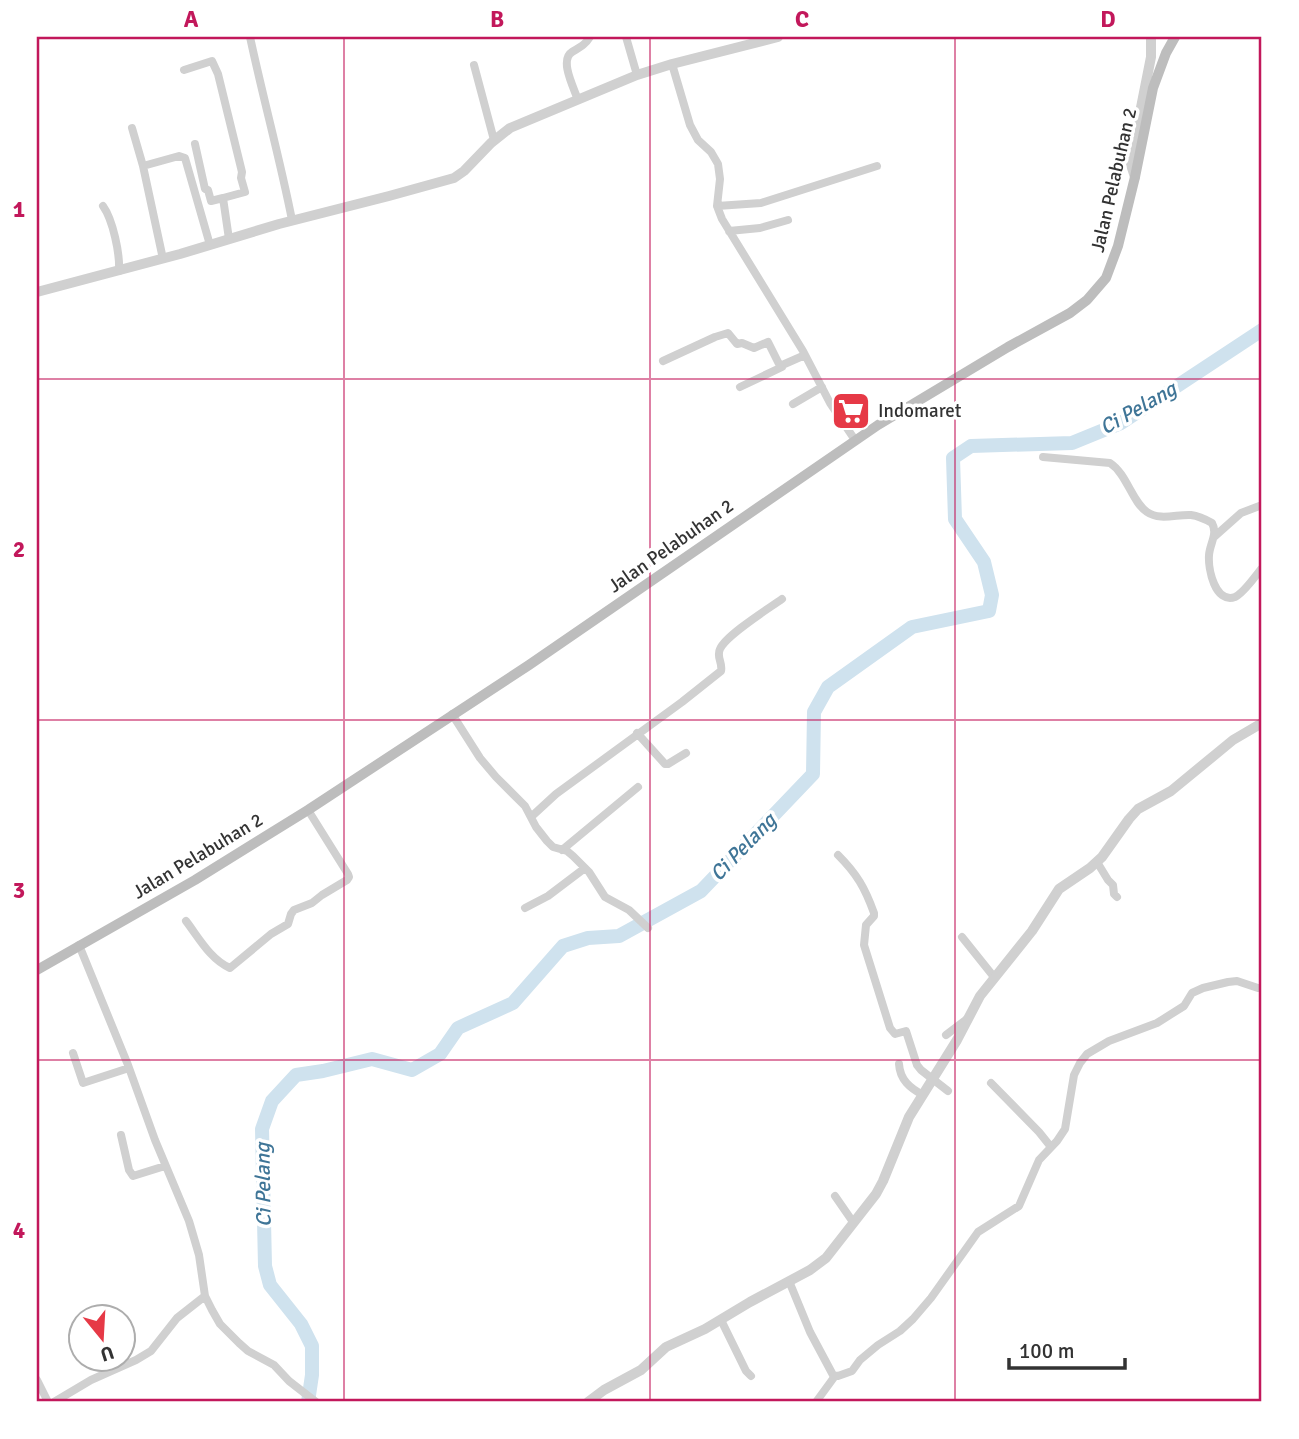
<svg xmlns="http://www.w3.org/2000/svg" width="1299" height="1439" font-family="Signika,sans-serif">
<rect width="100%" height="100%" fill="#fff"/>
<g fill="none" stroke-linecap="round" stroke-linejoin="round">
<path stroke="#cfe2ee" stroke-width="14" d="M 308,1402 L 312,1375 L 312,1346 L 301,1324 L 270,1285 L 265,1266 L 262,1129 L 272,1101 L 296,1075 L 323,1071 L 372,1059 L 412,1070 L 440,1054 L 458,1028 L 513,1003 L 563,946 L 588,938 L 619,936 L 701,891 L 813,774 L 814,712 L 828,687 L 912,627 L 989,611 L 992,595 L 984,562 L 955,519 L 953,458 L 971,446 L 1072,443 L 1121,423 L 1262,330"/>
<path stroke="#d0d0d0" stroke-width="8" d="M 250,37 C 263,98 280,159 292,220
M 626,37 L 637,75
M 672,64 L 690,125 L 698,140 L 711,152 L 718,164 L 720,179 L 717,206 L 722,219 L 803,351 L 830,403 L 855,440
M 474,65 L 494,140
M 184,70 L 212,61 L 218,74 L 242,172 L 241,178 L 245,192 L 223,198
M 578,100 C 574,88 559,60 572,52 C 580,47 585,45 590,37
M 132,128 L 143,166 L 163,259
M 195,144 L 205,189 L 208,190 L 211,201 L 223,198 L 229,239
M 143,166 L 179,156 L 185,158 L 210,245
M 103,206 C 113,220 120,254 119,271
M 717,206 L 761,203 L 877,166
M 729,231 L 760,228 L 788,220
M 663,361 L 715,337 L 728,333 L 737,344 L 742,343 L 754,348 L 768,342 L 780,366 L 805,355
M 740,387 L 782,367
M 793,404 L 822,387
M 1043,457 L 1110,463 C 1127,474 1132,502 1147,512 C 1160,521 1177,514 1191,515 C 1199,516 1205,519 1212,523 C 1218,534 1210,543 1209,555 C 1208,569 1215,604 1235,597 C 1244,593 1256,575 1262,568
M 1214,537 L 1241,513 L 1262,505
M 452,714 L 480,758 L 496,777 L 525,806 L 536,827 L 547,841 L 553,847 L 567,851 L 573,856 L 589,872 L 605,897 L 629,910 L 648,928
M 637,733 L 665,764 L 668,764 L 686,753
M 531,817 L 556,794 L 682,702 L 721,671 C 723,663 716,657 720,649 C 726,635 768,609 782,599
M 562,850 L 638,787
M 838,855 C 857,874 865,888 874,913 L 874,916 L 866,925 L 864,945 L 890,1028 L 895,1034 L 906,1031 L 917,1065 L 921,1070 L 948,1091
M 1097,862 L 1108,880 L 1113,885 L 1114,894 L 1117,897
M 525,908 L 548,896 L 585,868
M 186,921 C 199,938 210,959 230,968 L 271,934 L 288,924 L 291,914 L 294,910 L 312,903 L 322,895 L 347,880 L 349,877 L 348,874 L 308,810
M 962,937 L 994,977
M 79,945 L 128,1065 L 155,1140 L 189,1221 L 199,1255 L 205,1296 L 212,1310 L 220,1324 L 239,1343 L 248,1351 L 274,1365 L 289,1381 L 316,1402
M 946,1035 L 967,1019
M 73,1053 L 83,1083 L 129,1068
M 899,1064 C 900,1080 910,1088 923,1095
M 991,1083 L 1039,1132 L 1051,1147
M 121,1135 L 129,1170 L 133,1176 L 165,1166
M 835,1196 L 853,1222
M 789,1281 L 810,1332 L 833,1375 L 838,1376 L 852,1371 L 860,1360 L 878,1345 L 900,1331 L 913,1319 L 931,1298 L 978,1232 L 1019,1206 L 1039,1160 L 1057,1141 L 1065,1129 L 1074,1075 L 1080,1063 L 1087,1054 L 1109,1041 L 1157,1023 L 1184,1006 L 1192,993 L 1203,988 L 1228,982 L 1237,981 L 1258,988 L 1262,988
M 721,1320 L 746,1371 L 751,1376
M 37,1380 L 48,1402
M 54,1402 L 91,1380 L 136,1360 L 151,1351 L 177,1318 L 205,1296
M 816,1402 L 835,1376"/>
<path stroke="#d0d0d0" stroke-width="10" d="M 1135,177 L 1131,165 L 1131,158 L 1151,57 L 1151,37
M 37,292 L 180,254 L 279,224 L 389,196 L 454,178 L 464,171 L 491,143 L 510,128 L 637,75 L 672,64 L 778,37
M 588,1402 L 604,1390 L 641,1370 L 666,1347 L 705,1329 L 750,1302 L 810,1270 L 826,1258 L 876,1194 L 883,1181 L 909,1117 L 957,1040 L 980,996 L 1032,931 L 1059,889 L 1090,868 L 1102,857 L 1129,819 L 1138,809 L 1171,791 L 1233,740 L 1262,723"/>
<path stroke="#bdbdbd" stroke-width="10" d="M 37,970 L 195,880 L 308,810 L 529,665 L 878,425 L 1008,347 L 1070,313 L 1087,300 L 1106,278 L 1118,246 L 1135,177 L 1153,88 L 1166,53 L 1175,37"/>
</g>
<path fill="none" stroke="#c2185b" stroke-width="2" stroke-opacity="0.55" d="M 344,37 L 344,1402M 650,37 L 650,1402M 955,37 L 955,1402M 37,379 L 1262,379M 37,720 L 1262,720M 37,1060 L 1262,1060"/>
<defs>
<g id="supermarket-square" transform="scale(2.0125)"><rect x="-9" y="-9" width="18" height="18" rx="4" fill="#e63946" stroke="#fff"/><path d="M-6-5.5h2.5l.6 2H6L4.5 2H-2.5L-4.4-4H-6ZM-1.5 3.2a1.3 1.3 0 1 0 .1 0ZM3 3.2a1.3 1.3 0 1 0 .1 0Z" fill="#fff"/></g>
</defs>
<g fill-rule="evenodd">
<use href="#supermarket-square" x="851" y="411"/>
</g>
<g text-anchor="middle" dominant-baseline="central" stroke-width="7" stroke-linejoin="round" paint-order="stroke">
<g font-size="19" fill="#333" stroke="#fff">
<text transform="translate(1114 180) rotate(-77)">Jalan Pelabuhan 2</text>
<text transform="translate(671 546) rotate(-35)">Jalan Pelabuhan 2</text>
<text transform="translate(198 856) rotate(-31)">Jalan Pelabuhan 2</text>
</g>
<g font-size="19" fill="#333" stroke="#fff" text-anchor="start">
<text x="878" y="411">Indomaret</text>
</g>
<g font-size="21" font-style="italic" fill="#3f7597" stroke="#fff">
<text transform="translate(1138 408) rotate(-30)">Ci Pelang</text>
<text transform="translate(743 847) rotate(-46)">Ci Pelang</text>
<text transform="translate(263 1185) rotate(-91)">Ci Pelang</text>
</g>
</g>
<rect width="1299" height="1439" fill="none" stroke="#ffffff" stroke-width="77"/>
<g transform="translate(102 1338) rotate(162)"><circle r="33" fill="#ffffff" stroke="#adadad" stroke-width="2"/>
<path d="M0-5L12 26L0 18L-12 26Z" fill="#e63946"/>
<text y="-10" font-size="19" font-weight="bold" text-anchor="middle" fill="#333333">U</text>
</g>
<path d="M1009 1358v10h116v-10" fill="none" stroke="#333333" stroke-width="3.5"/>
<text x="1019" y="1358" font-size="21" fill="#333333" stroke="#ffffff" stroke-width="5" paint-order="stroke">100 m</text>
<rect x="38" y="38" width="1222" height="1362" fill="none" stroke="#c2185b" stroke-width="2.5"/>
<g font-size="23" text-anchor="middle" font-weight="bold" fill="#c2185b">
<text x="191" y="27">A</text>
<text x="497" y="27">B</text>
<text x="802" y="27">C</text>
<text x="1108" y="27">D</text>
<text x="19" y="217">1</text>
<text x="19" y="557">2</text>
<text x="19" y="898">3</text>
<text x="19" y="1238">4</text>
</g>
</svg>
